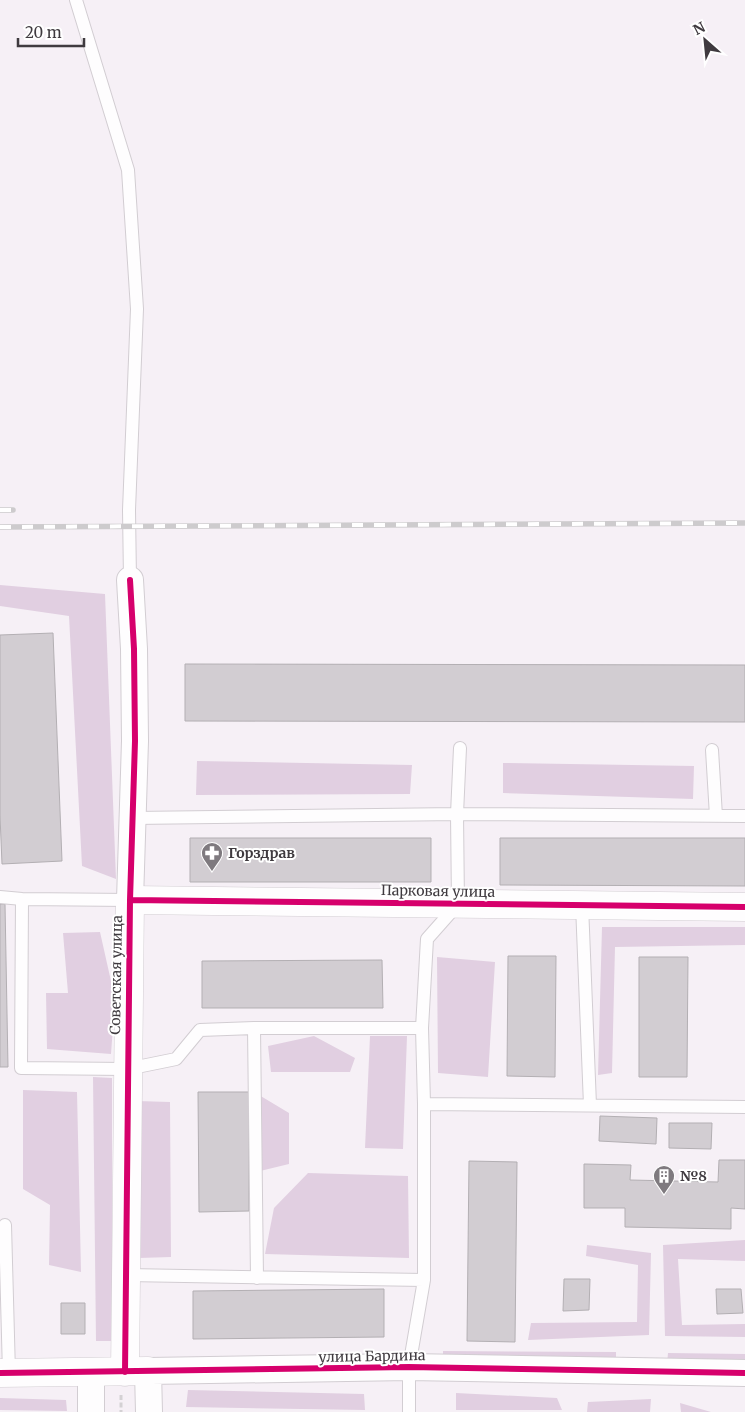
<svg xmlns="http://www.w3.org/2000/svg" width="745" height="1412" font-family="Merriweather,serif">
<rect width="100%" height="100%" fill="#f6f0f6"/>
<path fill="#e1cfe1" d="M 0,585 L 105,594 L 116,879 L 82,866 L 69,616 L 0,606 Z
M 197,761 L 412,765 L 410,794 L 196,795 Z
M 503,763 L 694,766 L 693,799 L 503,793 Z
M 602,927 L 745,927 L 745,945 L 615,947 L 612,1073 L 598,1075 Z
M 100,932 L 115,999 L 111,1054 L 47,1049 L 46,993 L 68,993 L 63,933 Z
M 437,957 L 495,962 L 488,1077 L 438,1073 Z
M 314,1036 L 355,1058 L 350,1072 L 271,1072 L 268,1046 Z
M 370,1036 L 407,1036 L 403,1149 L 365,1148 Z
M 93,1077 L 112,1078 L 112,1341 L 96,1341 Z
M 23,1090 L 77,1092 L 81,1272 L 49,1265 L 50,1205 L 23,1189 Z
M 259,1095 L 289,1113 L 289,1164 L 256,1172 Z
M 137,1101 L 170,1102 L 171,1257 L 139,1258 Z
M 308,1173 L 408,1176 L 409,1258 L 265,1254 L 274,1208 Z
M 745,1240 L 745,1261 L 678,1259 L 682,1325 L 745,1324 L 745,1337 L 665,1336 L 663,1245 Z
M 587,1245 L 651,1253 L 649,1335 L 528,1340 L 531,1323 L 637,1322 L 638,1265 L 586,1256 Z
M 443,1351 L 616,1352 L 616,1361 L 443,1362 Z
M 668,1353 L 745,1354 L 745,1364 L 667,1364 Z
M 188,1390 L 364,1394 L 365,1410 L 186,1407 Z
M 456,1393 L 557,1398 L 562,1410 L 456,1410 Z
M 0,1398 L 66,1400 L 67,1411 L 0,1410 Z
M 651,1399 L 650,1412 L 587,1412 L 588,1402 Z
M 680,1403 L 711,1412 L 681,1412 Z"/>
<path fill="#d2cdd2" stroke="#b3afb3" d="M 53,633 L 62,861 L 2,864 L 0,816 L 0,635 Z
M 185,664 L 745,665 L 745,722 L 185,721 Z
M 190,838 L 431,838 L 431,882 L 190,882 Z
M 500,838 L 745,838 L 745,886 L 500,885 Z
M 0,904 L 5,904 L 8,1067 L 0,1067 Z
M 508,956 L 556,956 L 555,1077 L 507,1076 Z
M 639,957 L 688,957 L 687,1077 L 639,1077 Z
M 382,960 L 383,1008 L 202,1008 L 202,961 Z
M 198,1092 L 249,1092 L 249,1211 L 199,1212 Z
M 600,1116 L 657,1118 L 656,1144 L 599,1141 Z
M 669,1123 L 712,1123 L 711,1149 L 669,1148 Z
M 719,1160 L 745,1160 L 745,1209 L 731,1208 L 731,1229 L 625,1227 L 625,1208 L 584,1208 L 584,1164 L 631,1165 L 630,1180 L 718,1182 Z
M 469,1161 L 517,1162 L 515,1342 L 467,1341 Z
M 564,1279 L 590,1279 L 589,1310 L 563,1311 Z
M 384,1289 L 384,1337 L 193,1339 L 193,1291 Z
M 716,1289 L 741,1289 L 743,1313 L 717,1314 Z
M 61,1303 L 85,1303 L 85,1334 L 61,1334 Z"/>
<g fill="none" stroke-linecap="round" stroke-linejoin="round">
<g stroke="#d2cdd2" stroke-width="14">
<path id="lane" d="M 76,0 L 128,170 L 137,309 L 129,510 L 130,580
M 712,750 L 716,816
M 133,818 L 457,814 L 745,816
M 0,897 L 22,899 L 130,900
M 22,899 L 21,1068 L 127,1069 L 176,1059 L 200,1030 L 254,1028 L 422,1028
M 582,905 L 590,1105
M 254,1028 L 257,1278
M 424,1104 L 745,1107
M 5,1225 L 9,1373
M 127,1275 L 424,1280
M 409,1412 L 409,1367 L 424,1280 L 424,1104 L 422,1028 L 427,939 L 458,904 L 457,814 L 460,748"/>
</g>
<g stroke="#d2cdd2" stroke-width="28">
<path id="street" d="M 130,580 L 134,649 L 135,741 L 130,900
M 91,1372 L 91,1412
M 149,1412 L 148,1371 L 409,1367 L 745,1373"/>
</g>
<g stroke="#d2cdd2" stroke-width="29">
<path id="secondary" d="M 125,1372 L 130,900 L 745,907
M 0,1373 L 148,1371"/>
</g>
<path stroke="#d4d1d4" stroke-width="3" stroke-dasharray="5 2.5" stroke-linecap="butt" d="M 121,1395 L 121,1412"/>
<use href="#lane" stroke="#fefdfe" stroke-width="12"/>
<use href="#street" stroke="#fefdfe" stroke-width="26"/>
<use href="#secondary" stroke="#fefdfe" stroke-width="28"/>
<g stroke="#cdcbcd" stroke-width="5.5">
<path id="rail" d="M 0,510 L 13,510
M 0,527 L 745,523"/>
</g>
<use href="#rail" stroke="#fff" stroke-width="4" stroke-dasharray="11" stroke-linecap="butt"/>
<g stroke="#fff" stroke-width="9">
<path id="cycleway" d="M 130,900 L 745,907
M 125,1372 L 130,900 L 135,741 L 134,649 L 130,580
M 0,1373 L 409,1367 L 745,1373"/>
</g>
<use href="#cycleway" stroke="#d6006c" stroke-width="6"/>
</g>
<defs>
<g id="pharmacy-pin" transform="scale(1.125)"><path d="M0 17L-7.5 6A9.5 9.5 0 1 1 7.5 6Z" fill="#7f7a7f" stroke="#fff"/><path d="M-2-6h4v4h4v4h-4v4h-4v-4h-4v-4h4Z" fill="#fff"/></g>
<g id="building-pin" transform="scale(1.125)"><path d="M0 17L-7.5 6A9.5 9.5 0 1 1 7.5 6Z" fill="#7f7a7f" stroke="#fff"/><path d="M-4-6H4V6H1V3H-1V6H-4ZM-2.5-4.3h1.7v1.8h-1.7ZM.8-4.3h1.7v1.8H.8ZM-2.5-1h1.7V.8h-1.7ZM.8-1h1.7V.8H.8Z" fill="#fff"/></g>
</defs>
<g fill-rule="evenodd">
<use href="#pharmacy-pin" x="212" y="853"/>
<use href="#building-pin" x="664" y="1176"/>
</g>
<g text-anchor="middle" dominant-baseline="central" stroke-width="4" stroke-linejoin="round" paint-order="stroke">
<g font-size="14" font-weight="bold" fill="#3f3a3f" stroke="#fff" text-anchor="start">
<text x="228" y="853">Горздрав</text>
<text x="680" y="1176">№8</text>
</g>
<g font-size="14" fill="#3f3a3f" stroke="#fff">
<text transform="translate(438 891) rotate(1)">Парковая улица</text>
<text transform="translate(116 975) rotate(-89)">Советская улица</text>
<text transform="translate(372 1356) rotate(-1)">улица Бардина</text>
</g>
</g>
<g transform="translate(705 40) rotate(333)" stroke="#ffffff" stroke-width="4" paint-order="stroke">
<path d="M0-4L9 19L0 12L-9 19Z" fill="#3f3a3f"/>
<text y="-8" font-size="14" font-weight="bold" text-anchor="middle" fill="#3f3a3f">N</text>
</g>
<path d="M18 38v8h66v-8" fill="none" stroke="#3f3a3f" stroke-width="2.5"/>
<text x="25" y="38" font-size="15" fill="#3f3a3f" stroke="#ffffff" stroke-width="4" paint-order="stroke">20 m</text>
</svg>
